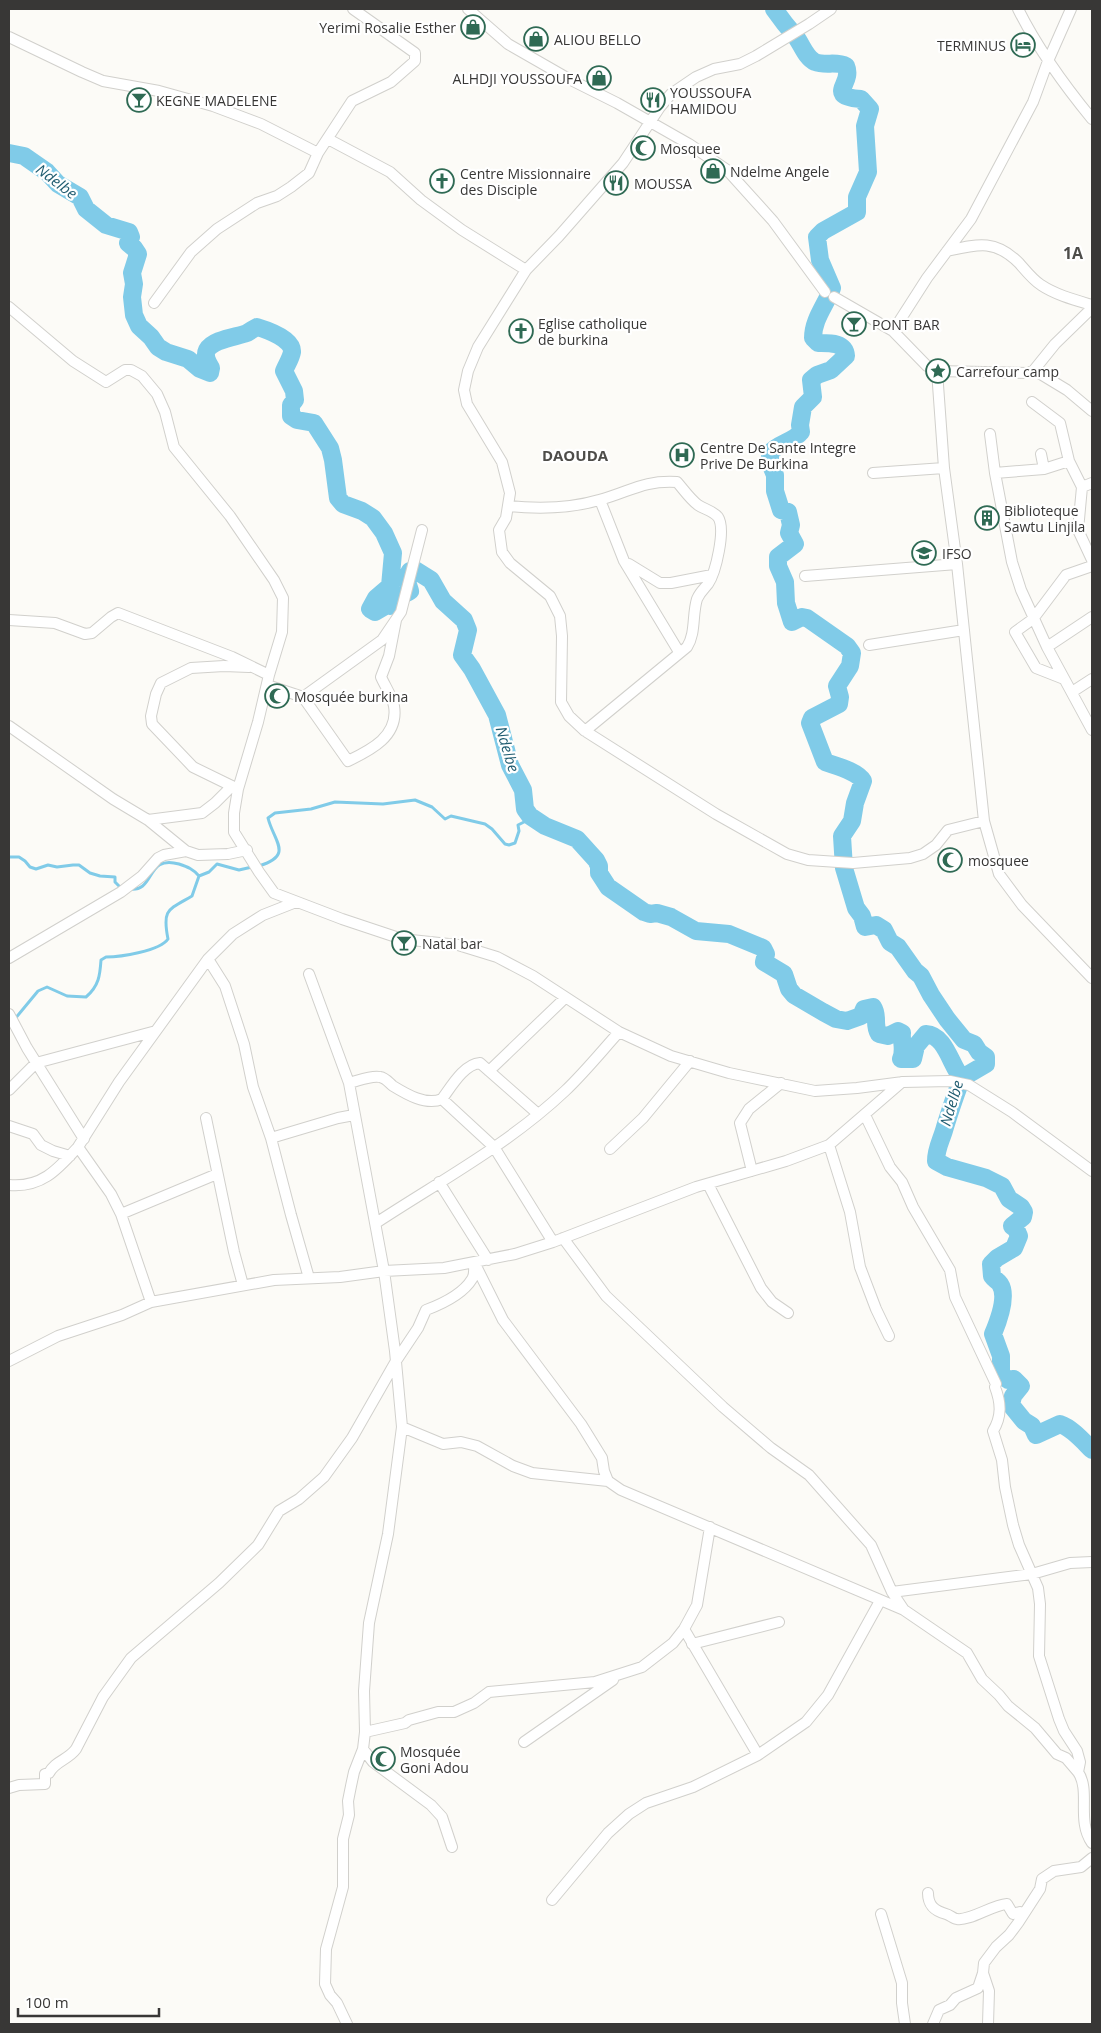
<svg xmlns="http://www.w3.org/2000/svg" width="1101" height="2033" font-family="'Open Sans',sans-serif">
<rect width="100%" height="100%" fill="#fcfbf7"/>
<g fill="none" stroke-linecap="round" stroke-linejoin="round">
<path stroke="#80cbe8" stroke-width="3" d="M 9,857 L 19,857 L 25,861 L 30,867 L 36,869 L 48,865 L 57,867 L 73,865 L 79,865 L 90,873 L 100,876 L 115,877 L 115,882 L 121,888
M 259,866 C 294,855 274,842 268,818 L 275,813 L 311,809 L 335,802 L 383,804 L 415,800 L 432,807 L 445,819 L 451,816 L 485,824 L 492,829 L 505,844 L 509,845 L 515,843 L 519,831 L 518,825 L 532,818
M 199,876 L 209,872 L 217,864 L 239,870 L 252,867
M 129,889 C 156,893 145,854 179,864 C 188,867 193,869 199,876
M 14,1020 L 38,991 L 47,987 L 67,996 L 86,997 C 99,986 100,975 101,960 L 106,957 C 120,957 160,951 168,939 C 162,909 168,910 192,896 L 199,876"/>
<path stroke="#80cbe8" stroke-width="18" d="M 774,9 C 781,19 788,28 796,37 C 802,45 806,58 815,62 C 825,66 837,61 846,66 C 854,84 824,96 861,99 L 870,109 L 865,126 L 868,172 L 857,197 L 857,212 L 823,231 L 817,237 L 820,260 L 832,288 C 826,305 813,319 813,338 L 818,343 C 829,343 845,342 846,356 L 831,370 L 817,375 L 811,380 L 813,397 L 803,407 L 800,425 L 801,432 C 793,442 778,443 770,453 L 770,463 L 775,475 L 775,491 L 781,510 L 788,512 L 791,525 L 789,533 L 795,544 L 778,557 L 778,566 L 785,582 L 786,603 L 792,622 L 802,617 L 807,618 L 847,646 L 852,653 L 850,666 L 837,686 L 840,697 L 839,704 L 812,718 L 810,723 L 825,762 C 836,766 857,771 863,781 L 855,803 L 852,821 L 842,836 L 844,868 L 856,908 L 862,916 L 865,927 L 876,925 L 884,930 L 890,942 L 898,947 L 915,971 L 921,976 L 931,995 L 947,1019 L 964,1040 L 974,1044 L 979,1052 L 986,1057 L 986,1064 L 962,1078
M 9,153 L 24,156 L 47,172 L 58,184 L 80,197 L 86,209 L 106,225 L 129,232 L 131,237 L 128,243 L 134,248 L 138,254 L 132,273 L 134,284 L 132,297 L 134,315 L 139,326 L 151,337 L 158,347 L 166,352 L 188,359 L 200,369 L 210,373 L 211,368 C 208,363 204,356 207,350 C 213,339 237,337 247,333 C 250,331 253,329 257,327 C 267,330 293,339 292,352 C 291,358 287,364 284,371 L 294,391 L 295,400 L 291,405 L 291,416 L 297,420 L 314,423 L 330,448 L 333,460 L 338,498 L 343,504 L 362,511 L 373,518 L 384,533 L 393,553 L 390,586 L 376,598 L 370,609 L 375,612 L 387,605 L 390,606 C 396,604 396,600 401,596 C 404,594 407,593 410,591 L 406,578 L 410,571 L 415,570 L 431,580 L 443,601 L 464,620 L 468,630 L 462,655 L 472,669 L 497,715 L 510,765 L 523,790 L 525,809 L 530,816 L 545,826 L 577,839 L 596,860 L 599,866 L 599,873 L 608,887 L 644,912 L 650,914 L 657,913 L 671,917 L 696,931 L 729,934 L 763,948 L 766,954 L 764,962 L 784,974 L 789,989 L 794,995 L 823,1012 L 836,1019 L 847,1021 L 861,1016 L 864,1009 L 873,1007 C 879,1016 873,1025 879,1034 L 888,1036 L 898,1031 L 902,1033 C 901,1041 905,1050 901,1059 L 913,1059 L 916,1046 L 926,1034 C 946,1035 951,1067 962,1078 C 955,1095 950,1111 945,1127 C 942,1139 936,1148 936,1161 L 947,1167 L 986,1178 L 1002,1186 L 1009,1199 L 1021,1207 L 1024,1212 L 1023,1217 L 1012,1226 L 1016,1229 L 1019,1236 L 1014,1248 L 997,1258 L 991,1264 L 992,1276 C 994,1279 998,1281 1000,1284 C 1008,1296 998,1322 993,1334 L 1001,1356 L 1001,1374 L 1008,1380 L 1014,1379 L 1021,1386 L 1013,1396 L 1011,1405 L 1024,1421 L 1032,1426 L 1036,1435 L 1060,1424 C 1072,1428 1083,1441 1092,1450"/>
<g stroke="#d1d0cc" stroke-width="12">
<path id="street" d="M 468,9 L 508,44 L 569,79 L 617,103 L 689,144 L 727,170 L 773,221 L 825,292
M 831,9 L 809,24 L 756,56 L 740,64 L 714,69 L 696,77 L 671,94 L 660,107 L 623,163 L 559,236 L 526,270 L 478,347 L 468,371 L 464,390 L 467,404 L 502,462 L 510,493 L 506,518 L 499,530 L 502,552 L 510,563 L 550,596 L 560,616 L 562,636 L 561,702 L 569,716 L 585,731 L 716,814 L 787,854 L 808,860 L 853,863 L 910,858 L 923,854 L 936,845 L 948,830 L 984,821
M 1018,9 C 1038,49 1064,85 1092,119
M 9,37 L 82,72 L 103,81 L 159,91 L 213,106 L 261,124 L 318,153
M 328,139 L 390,172 L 421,200 L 462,230 L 526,270
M 947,251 C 978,244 995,239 1019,263 C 1026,271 1033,280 1041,285 C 1056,295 1075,300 1092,305
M 834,297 L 893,331 L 927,366 L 937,371 L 1028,373 L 1034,370 L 1067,390 L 1092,411
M 154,303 L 191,252 L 217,229 L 257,203 L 277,196 L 291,187 L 309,173 L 318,153 L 352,101 L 391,82 L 415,61 L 415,53 L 353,9
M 9,307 L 73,361 L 106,382 L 125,370 L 131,370 L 142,376 L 157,394 L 165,412 L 174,447 L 230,516 L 274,580 L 283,598 L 282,632 L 269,675 L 258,722 L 238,789 L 234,813 L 234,832 L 259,872 L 274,893 L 342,919 L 402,939 L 458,945 L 497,957 L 533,976 L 619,1032 L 671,1056 L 729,1073 L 815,1091 L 857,1088 L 903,1082 L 950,1081 L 969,1085 L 1012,1112 L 1092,1171
M 893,331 L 927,278 L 971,219 L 1033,102 L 1048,61 L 1071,9
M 1034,370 L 1055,344 L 1092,308
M 937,371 L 944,468 L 957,564 L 984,821 L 999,874 L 1022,905 L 1092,978
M 1032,402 L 1060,423 L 1069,461
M 990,434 L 995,473 L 1012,562 L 1021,590 L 1047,647 L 1092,730
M 1041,454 L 1044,469 L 1069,461 L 1082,487
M 873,473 L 944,468
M 995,473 L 1044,469
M 1092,483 L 1082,487 L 1078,530 L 1092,560
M 600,500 L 624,561 L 679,652
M 508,506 C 539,509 569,509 599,500 C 630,492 642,480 677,482 C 684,490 690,499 698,505 C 704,509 713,511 718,517 C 726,529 716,572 708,584 C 704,589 700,592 697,599 C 692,615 696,633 687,647 L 585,731
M 629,564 L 660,583 L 671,583 L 712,575
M 805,576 L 957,564
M 9,620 L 55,623 L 85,634 L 92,633 L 111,617 L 118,613 L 232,657 L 269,675
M 869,645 L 964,630
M 1047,647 L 1092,617
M 1064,679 L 1036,668 L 1015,632 L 1033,619 L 1066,575 L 1092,566
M 267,685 L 303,697 L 348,761 C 371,750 399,736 394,706 C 392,696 385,686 381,677 L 389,656 L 396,620
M 1072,692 L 1092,679
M 303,697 L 382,640 L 401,612 L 422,530
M 9,726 L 113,799 L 148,820 L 186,851 L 198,855 L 228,854 L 247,850
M 238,789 L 193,767 L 152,724 L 151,716 L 156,694 L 161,683 L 191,668 L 224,666 L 249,667
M 148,820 L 202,813 L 215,803 L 232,786
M 9,958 L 121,892 L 142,876 L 158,858 L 164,855 L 186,851
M 208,959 L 225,986 L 244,1044 L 253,1087 L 271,1138 L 291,1215 L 309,1278
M 309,974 L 349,1083 L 384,1271 L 395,1351 L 402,1427 L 388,1534 L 369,1623 L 364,1691 L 365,1732 L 363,1749 L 354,1772 L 351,1786 L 348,1801 L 349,1815 L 343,1839 L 343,1887 L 326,1949 L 325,1984 L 330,1995 L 337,2003 L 347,2024
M 9,1014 L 27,1048 L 84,1139
M 489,1071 L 565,998
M 349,1083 C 358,1081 371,1075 380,1077 C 386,1078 389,1083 393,1086 C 406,1094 426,1106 442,1099 C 451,1087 464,1064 480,1063 L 538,1114
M 9,1090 L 36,1063 L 156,1031
M 442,1099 L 494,1147 L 553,1242
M 206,1118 L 234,1252 L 243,1285
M 9,1126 L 33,1134 L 41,1145 L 53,1151 L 70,1156
M 271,1138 L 338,1118 L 354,1115
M 829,1145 L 850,1212 L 860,1267 L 876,1309 L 889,1336
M 610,1149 L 643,1118 L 690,1061
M 752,1171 L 740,1123 L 749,1109 L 781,1083
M 439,1182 L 488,1260
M 708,1184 L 761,1288 L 772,1302 L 788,1313
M 9,1185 C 42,1188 58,1169 78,1147
M 121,1214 L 217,1174
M 376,1223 C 440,1181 509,1144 565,1091 C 584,1073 601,1052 619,1032
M 563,1238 L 606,1296 L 723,1407 L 771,1448 L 809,1475 L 871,1545 L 892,1592 L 904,1610 L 967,1653 L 982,1679 L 999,1695 L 1008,1706 L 1035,1728 L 1057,1754 L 1066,1758 L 1078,1772 L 1080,1762 L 1077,1751 L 1064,1731 L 1059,1719 L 1039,1656 L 1040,1604 L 1038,1588 L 1019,1545 L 1013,1525 L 1005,1487 L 1002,1460 L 993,1431 C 1002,1416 1001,1403 995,1387 L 996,1384 L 955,1297 L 950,1270 L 913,1207 L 902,1182 L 890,1167 L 865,1115
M 475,1264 L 503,1320 L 581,1424 L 602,1458 L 604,1471 L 608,1481 L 621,1490 L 904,1610
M 151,1302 L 121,1214 L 111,1194 L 78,1147 L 119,1082 L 208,959 L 233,934 L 263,915 L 296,902
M 9,1361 L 58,1336 L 122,1315 L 151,1302 L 274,1280 L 340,1277 L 384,1271 L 444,1268 L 515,1254 L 553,1242 L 696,1187 L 786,1161 L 829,1145 L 902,1082
M 402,1427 L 443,1444 L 461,1442 L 477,1446 L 513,1466 L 532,1473 L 608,1481
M 892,1592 L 1032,1574 L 1070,1563 L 1092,1562
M 684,1629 L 758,1755
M 692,1644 L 779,1622
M 365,1732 L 405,1723 L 409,1720 L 438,1712 L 454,1712 L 474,1703 L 489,1692 L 595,1682 L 642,1667 L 673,1643 L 684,1629 L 697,1605 L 710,1527
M 524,1742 L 613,1680
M 363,1749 L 373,1762 L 431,1805 L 442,1817 L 452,1847
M 1078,1772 C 1091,1791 1076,1820 1092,1843
M 9,1788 L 19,1785 L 45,1784 L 45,1774 L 49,1773 C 55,1761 68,1760 76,1749 L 103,1697 L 131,1658 L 219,1583 L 258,1545 L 279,1511 L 299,1499 L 324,1477 L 352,1438 L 396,1361 L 418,1328 L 426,1310 C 442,1304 463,1294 472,1279 C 475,1275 474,1268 474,1263
M 928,1893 C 928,1906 935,1911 946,1914 C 950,1915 954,1919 957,1919 C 970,1921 992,1905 1007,1904 L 1013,1914 L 1020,1912 L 1023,1914
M 552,1900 L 608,1833 L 629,1814 L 646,1803 L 693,1787 L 758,1755 L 806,1722 L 828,1695 L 880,1601
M 881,1914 L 902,1983 L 902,2003 L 905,2024
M 933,2024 L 939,2010 L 950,2005 L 956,1998 L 978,1988 L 983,1973
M 988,2024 L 989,1991 L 983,1973 L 984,1963 L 996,1947 L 1009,1935 L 1018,1923 L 1040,1889 L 1042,1879 L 1054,1871 L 1081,1867 L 1092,1858"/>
</g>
<use href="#street" stroke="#fff" stroke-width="10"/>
</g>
<defs>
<g id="shop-ring" transform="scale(1.25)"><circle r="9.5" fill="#fff" stroke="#2f6a54" stroke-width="1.5"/><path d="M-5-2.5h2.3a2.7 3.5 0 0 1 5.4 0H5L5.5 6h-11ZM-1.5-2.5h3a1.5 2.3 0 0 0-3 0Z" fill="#2f6a54"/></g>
<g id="hotel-ring" transform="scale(1.25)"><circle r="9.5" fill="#fff" stroke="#2f6a54" stroke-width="1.5"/><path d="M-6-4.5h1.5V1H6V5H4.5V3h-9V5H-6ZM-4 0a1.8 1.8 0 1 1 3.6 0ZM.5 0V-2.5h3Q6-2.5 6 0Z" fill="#2f6a54"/></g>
<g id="bar-ring" transform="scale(1.25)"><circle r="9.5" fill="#fff" stroke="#2f6a54" stroke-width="1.5"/><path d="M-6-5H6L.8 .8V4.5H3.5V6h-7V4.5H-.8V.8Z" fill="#2f6a54"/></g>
<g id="restaurant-ring" transform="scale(1.25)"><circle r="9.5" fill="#fff" stroke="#2f6a54" stroke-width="1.5"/><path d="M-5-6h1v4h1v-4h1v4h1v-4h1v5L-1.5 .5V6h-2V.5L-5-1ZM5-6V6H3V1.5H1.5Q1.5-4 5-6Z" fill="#2f6a54"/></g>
<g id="mosque-ring" transform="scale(1.25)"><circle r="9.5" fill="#fff" stroke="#2f6a54" stroke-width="1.5"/><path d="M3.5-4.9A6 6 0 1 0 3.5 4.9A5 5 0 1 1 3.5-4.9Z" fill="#2f6a54"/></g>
<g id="church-ring" transform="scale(1.25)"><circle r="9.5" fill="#fff" stroke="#2f6a54" stroke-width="1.5"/><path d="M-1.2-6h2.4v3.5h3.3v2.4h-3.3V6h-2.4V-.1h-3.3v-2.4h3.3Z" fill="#2f6a54"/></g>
<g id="sight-ring" transform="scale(1.25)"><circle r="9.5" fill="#fff" stroke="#2f6a54" stroke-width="1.5"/><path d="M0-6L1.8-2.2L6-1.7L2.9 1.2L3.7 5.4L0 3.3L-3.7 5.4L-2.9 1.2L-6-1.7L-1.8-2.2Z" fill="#2f6a54"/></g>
<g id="hospital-ring" transform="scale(1.25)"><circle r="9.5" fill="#fff" stroke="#2f6a54" stroke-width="1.5"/><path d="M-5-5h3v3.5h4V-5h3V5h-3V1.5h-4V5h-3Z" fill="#2f6a54"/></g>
<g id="building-ring" transform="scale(1.25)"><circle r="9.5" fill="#fff" stroke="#2f6a54" stroke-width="1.5"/><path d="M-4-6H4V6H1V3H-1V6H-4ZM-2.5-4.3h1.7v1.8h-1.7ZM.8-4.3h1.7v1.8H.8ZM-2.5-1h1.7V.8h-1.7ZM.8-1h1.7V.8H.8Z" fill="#2f6a54"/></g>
<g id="university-ring" transform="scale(1.25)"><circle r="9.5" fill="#fff" stroke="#2f6a54" stroke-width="1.5"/><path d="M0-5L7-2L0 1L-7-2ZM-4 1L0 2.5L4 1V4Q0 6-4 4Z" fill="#2f6a54"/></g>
</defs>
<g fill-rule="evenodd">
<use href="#shop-ring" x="473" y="27"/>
<use href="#shop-ring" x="536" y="39"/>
<use href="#hotel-ring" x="1023" y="45"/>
<use href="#shop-ring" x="599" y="78"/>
<use href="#bar-ring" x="139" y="100"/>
<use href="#restaurant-ring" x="653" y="100"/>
<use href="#mosque-ring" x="643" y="148"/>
<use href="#shop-ring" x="713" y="171"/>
<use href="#church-ring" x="442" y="181"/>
<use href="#restaurant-ring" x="616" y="183"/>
<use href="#bar-ring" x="854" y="324"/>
<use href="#church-ring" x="521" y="331"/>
<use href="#sight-ring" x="938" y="371"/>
<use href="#hospital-ring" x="682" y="455"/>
<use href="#building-ring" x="987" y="518"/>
<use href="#university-ring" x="924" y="553"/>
<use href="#mosque-ring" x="277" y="696"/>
<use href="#mosque-ring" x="950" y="860"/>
<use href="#bar-ring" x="404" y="943"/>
<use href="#mosque-ring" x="383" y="1759"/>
</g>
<g text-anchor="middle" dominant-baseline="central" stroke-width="4.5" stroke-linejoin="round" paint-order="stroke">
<g font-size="14" fill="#383736" stroke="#fff" text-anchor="start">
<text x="456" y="27" text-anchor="end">Yerimi Rosalie Esther</text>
<text x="554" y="39">ALIOU BELLO</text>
<text x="1006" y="45" text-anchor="end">TERMINUS</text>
<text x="582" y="78" text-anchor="end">ALHDJI YOUSSOUFA</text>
<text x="670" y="92">YOUSSOUFA<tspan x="670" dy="16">HAMIDOU</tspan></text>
<text x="156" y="100">KEGNE MADELENE</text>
<text x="660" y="148">Mosquee</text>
<text x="730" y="171">Ndelme Angele</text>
<text x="460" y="173">Centre Missionnaire<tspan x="460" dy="16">des Disciple</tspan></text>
<text x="634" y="183">MOUSSA</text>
<text x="538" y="323">Eglise catholique<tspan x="538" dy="16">de burkina</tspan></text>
<text x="872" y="324">PONT BAR</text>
<text x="956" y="371">Carrefour camp</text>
<text x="700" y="447">Centre De Sante Integre<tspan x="700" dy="16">Prive De Burkina</tspan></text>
<text x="1004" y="510">Biblioteque<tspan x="1004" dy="16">Sawtu Linjila</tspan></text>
<text x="942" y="553">IFSO</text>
<text x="294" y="696">Mosquée burkina</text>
<text x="968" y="860">mosquee</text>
<text x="422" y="943">Natal bar</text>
<text x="400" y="1751">Mosquée<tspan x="400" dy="16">Goni Adou</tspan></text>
</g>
<g font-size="15" font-style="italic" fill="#215d71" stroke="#fff">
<text transform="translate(57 181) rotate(37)">Ndelbe</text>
<text transform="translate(508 749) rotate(73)">Ndelbe</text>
<text transform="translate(951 1103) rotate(-73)">Ndelbe</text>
</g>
<g font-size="15" font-weight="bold" fill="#4e4d4a" stroke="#fff">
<text x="575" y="455">DAOUDA</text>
</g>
<g font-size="16" font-weight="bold" fill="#4e4d4a" stroke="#fff">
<text x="1073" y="253">1A</text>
</g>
</g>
<rect width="1101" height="2033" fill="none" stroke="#383736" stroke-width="20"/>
<path d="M18 2008v8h141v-8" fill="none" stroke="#383736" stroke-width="2.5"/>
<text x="25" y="2008" font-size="15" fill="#383736" stroke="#ffffff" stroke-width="4" paint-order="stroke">100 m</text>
</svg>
